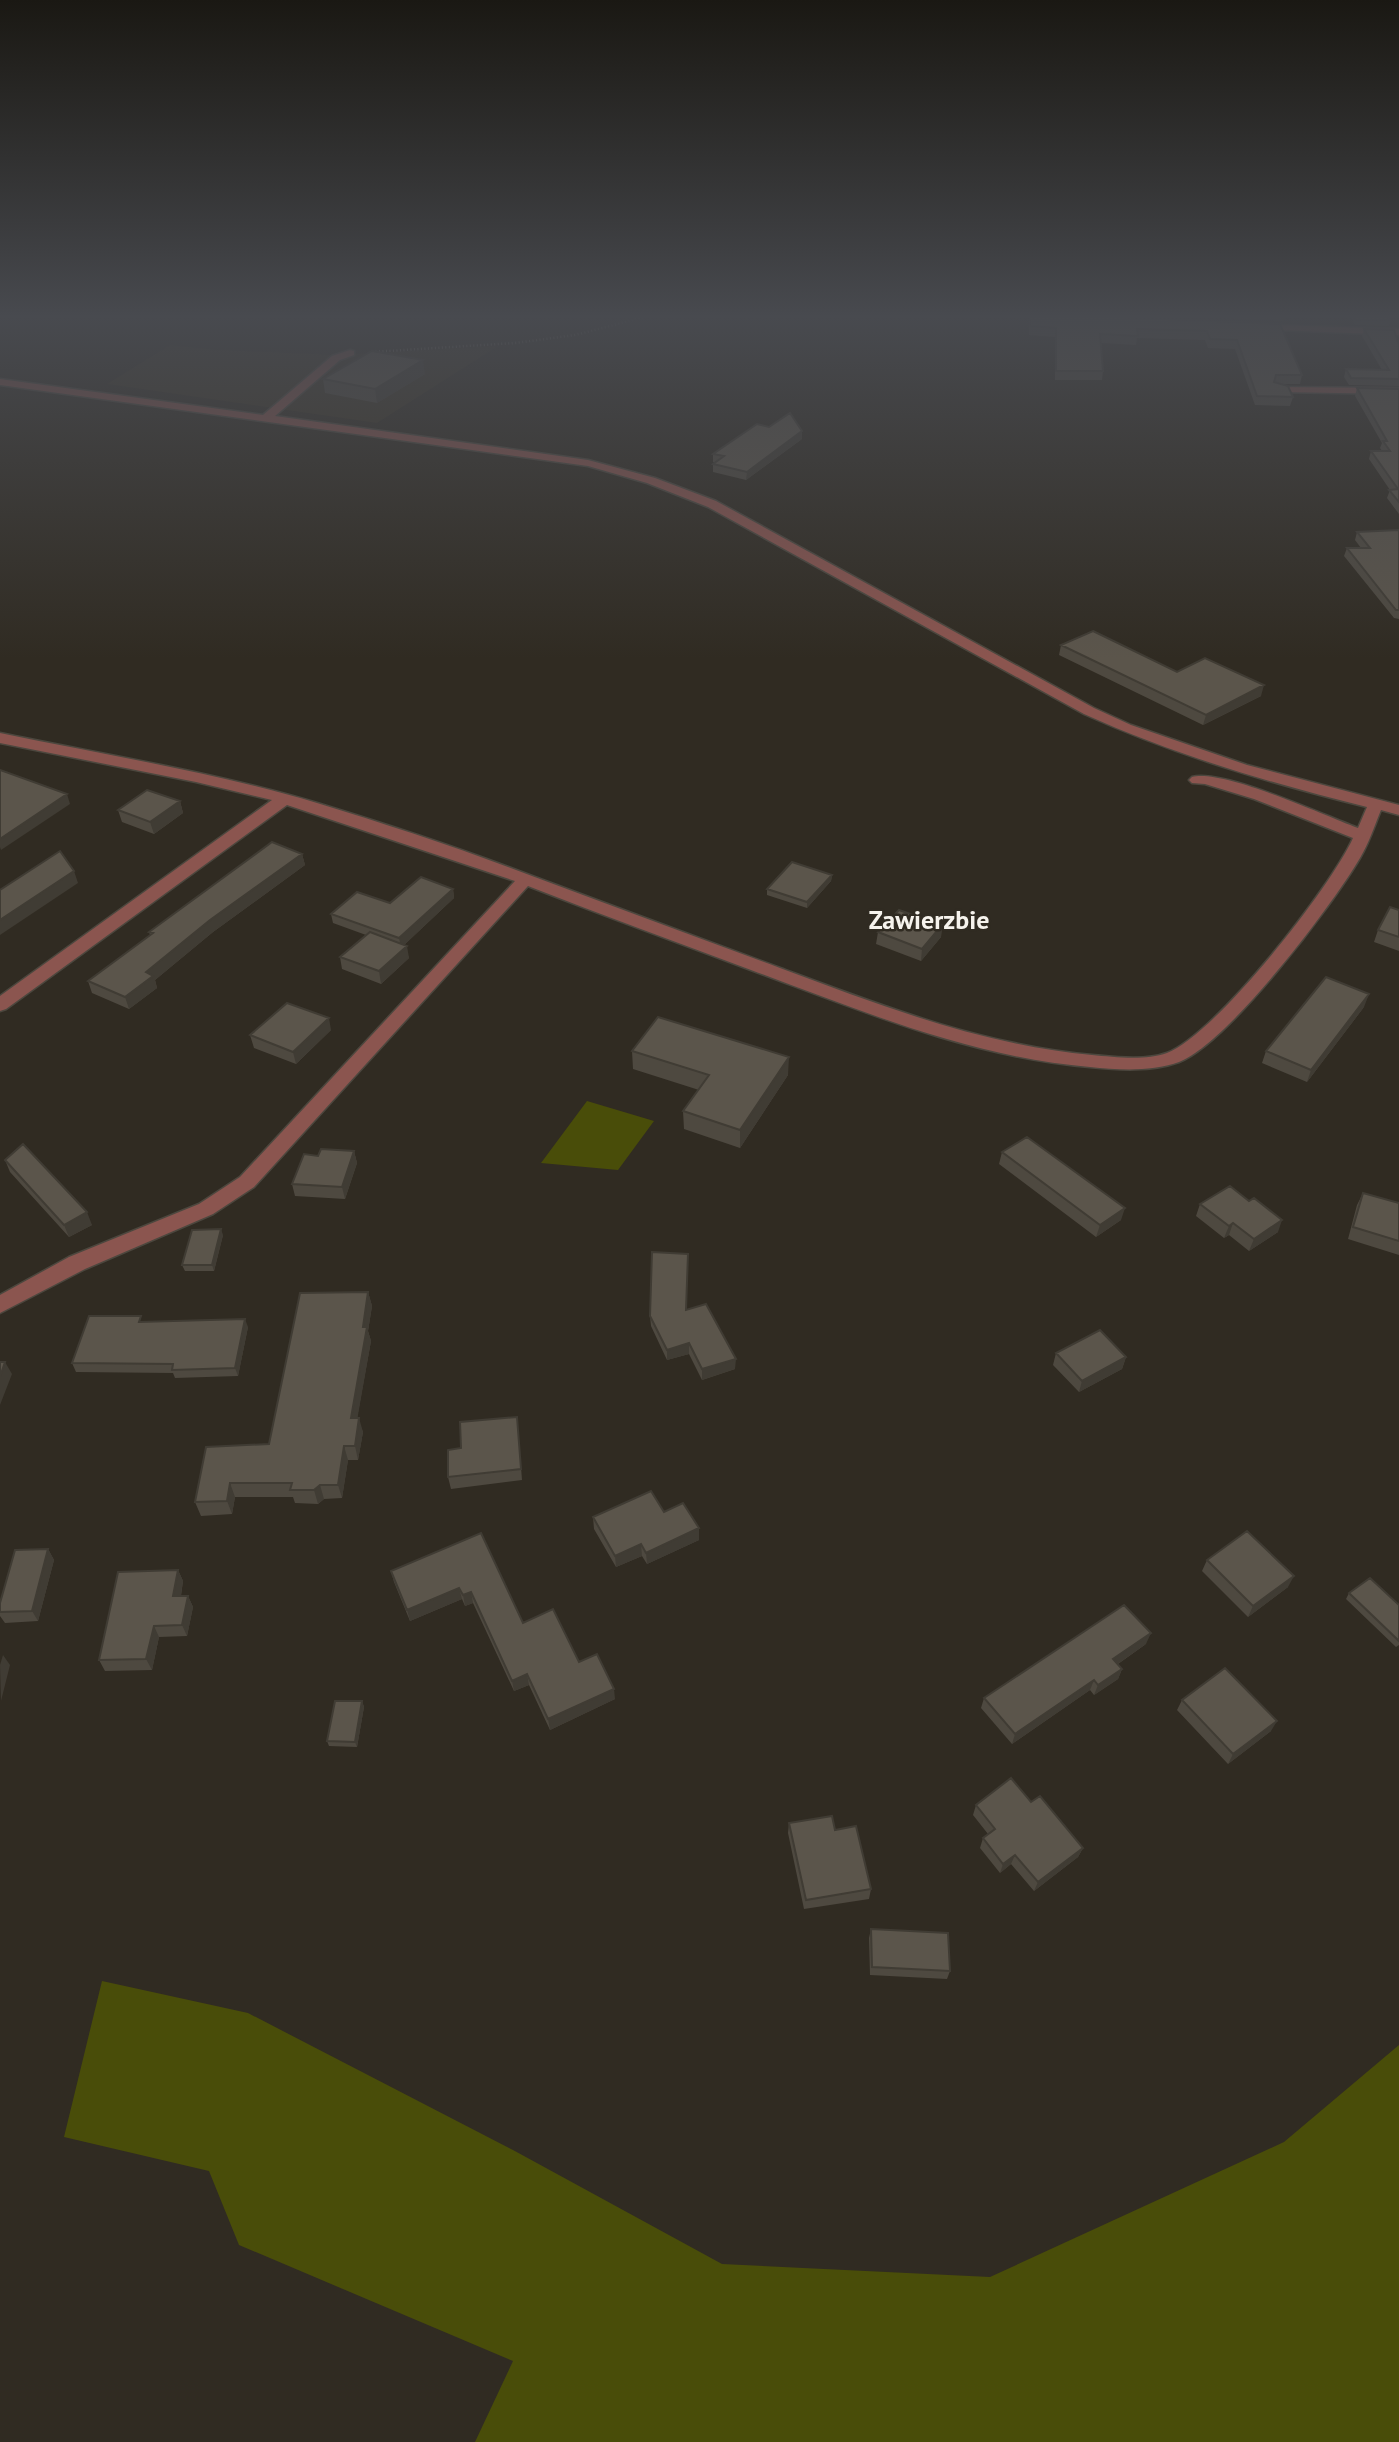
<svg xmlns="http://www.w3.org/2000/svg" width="1399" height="2442" font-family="'PT Sans',sans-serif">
<rect width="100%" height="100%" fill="#302b22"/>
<path fill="#3a3324" d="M 170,345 L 218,350 L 337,355 L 498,346 L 377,423 L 107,384 Z"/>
<path fill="#494d09" d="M 587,1101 L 654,1121 L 618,1170 L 541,1163 Z
M 102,1981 L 248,2013 L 513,2150 L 722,2264 L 990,2277 L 1284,2142 L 1399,2045 L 1399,2442 L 475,2442 L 513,2361 L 239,2245 L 209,2171 L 64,2137 Z"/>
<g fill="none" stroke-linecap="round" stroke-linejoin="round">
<g stroke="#4c473e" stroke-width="3">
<path id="minor" d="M 1249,324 L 1399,329 L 1399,335 L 1253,329 L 1249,328 Z
M 350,350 L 354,351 L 354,355 L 340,360 L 275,416 L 588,460 L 655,478 L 716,501 L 1094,708 L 1131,725 L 1247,765 L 1399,805 L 1399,815 L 1381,810 C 1374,827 1369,843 1360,858 C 1332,906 1228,1043 1179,1062 C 1151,1072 1119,1070 1090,1067 C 971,1057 862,1011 751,970 C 677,942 602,915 528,886 L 254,1187 L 213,1214 L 85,1269 L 0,1313 L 0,1295 L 69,1257 L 199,1204 L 240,1177 L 515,881 L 287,805 L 6,1009 L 0,1011 L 0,996 L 272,800 L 196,782 L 0,743 L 0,733 C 106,755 213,772 317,803 C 389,825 462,849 532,876 C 614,907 697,937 780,968 C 882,1006 982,1045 1092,1055 C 1114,1057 1145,1061 1167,1053 C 1216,1034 1331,887 1353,838 L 1254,799 L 1205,784 L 1192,783 L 1189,780 L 1192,777 C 1224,769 1323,815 1358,828 L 1367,807 C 1270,783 1175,755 1084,714 L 708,507 L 647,483 L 588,466 L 0,385 L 0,379 L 263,415 L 332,356 Z
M 1274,387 L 1399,388 L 1399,394 L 1278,392 L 1274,391 Z"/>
</g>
<path stroke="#827d76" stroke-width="2.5" stroke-dasharray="1 2.5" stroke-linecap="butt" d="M 372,352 L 515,343 L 575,335 L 645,317"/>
<use href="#minor" fill="#8b554f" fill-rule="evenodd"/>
</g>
<path fill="#4e4940" d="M 1029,317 L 1116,317 L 1280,324 L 1302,375 L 1300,384 L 1282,384 L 1293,397 L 1290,406 L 1255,405 L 1235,349 L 1208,348 L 1205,340 L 1137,338 L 1136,345 L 1101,343 L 1103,371 L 1102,380 L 1055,380 L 1055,337 L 1029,335 Z
M 1189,317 L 1284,317 L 1283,321 Z
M 1351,317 L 1389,317 L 1390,321 L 1389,326 L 1355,325 Z
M 1364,329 L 1399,345 L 1399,386 L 1349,385 L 1344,377 L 1346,369 L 1382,370 L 1362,336 Z
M 425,374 L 377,403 L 325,393 L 323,379 Z
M 1357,388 L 1399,389 L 1399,514 L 1387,498 L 1390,490 L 1369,459 L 1371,451 L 1382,451 L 1380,448 L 1382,443 L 1355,396 Z
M 802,439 L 746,480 L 713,472 L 713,464 L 716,462 L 713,462 L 713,454 Z
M 1399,530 L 1399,619 L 1394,618 L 1344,556 L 1347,548 L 1361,548 L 1355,540 L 1357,532 Z
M 1061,645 L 1261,696 L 1203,725 L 1059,655 Z
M 180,801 L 183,813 L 154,834 L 122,822 L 118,810 Z
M 302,854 L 305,865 L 213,932 L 155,980 L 157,988 L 129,1009 L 92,993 L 88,981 L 150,935 L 149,932 Z
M 832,875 L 831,881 L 807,908 L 767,895 L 767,889 Z
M 453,889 L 454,898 L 404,945 L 409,958 L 381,984 L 342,969 L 340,957 L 366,935 L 333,923 L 331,914 L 390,903 Z
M 1399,910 L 1399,951 L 1374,942 L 1378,930 Z
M 942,925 L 941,937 L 921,961 L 876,944 L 878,932 Z
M 1364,1007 L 1307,1082 L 1262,1063 L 1266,1051 Z
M 331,1030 L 296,1064 L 254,1048 L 250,1035 Z
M 632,1051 L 788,1075 L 740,1148 L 684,1129 L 683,1111 L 699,1090 L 633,1069 Z
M 354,1151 L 357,1163 L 345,1199 L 295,1196 L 292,1184 L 318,1156 Z
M 1002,1152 L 1121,1220 L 1096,1237 L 999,1164 Z
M 5,1160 L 92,1225 L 69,1237 L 10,1172 Z
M 1363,1193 L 1399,1203 L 1399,1255 L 1348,1239 L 1357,1205 Z
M 1200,1204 L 1278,1232 L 1249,1251 L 1229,1235 L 1224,1238 L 1196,1216 Z
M 223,1235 L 214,1271 L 185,1271 L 182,1265 Z
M 368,1292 L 372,1306 L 368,1331 L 371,1341 L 357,1418 L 363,1432 L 358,1460 L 348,1460 L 342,1498 L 324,1499 L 318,1504 L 295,1503 L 293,1497 L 235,1497 L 232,1514 L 201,1516 L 195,1502 L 269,1444 Z
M 686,1310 L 735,1369 L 702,1380 L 689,1354 L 667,1360 L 651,1326 L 650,1316 Z
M 143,1322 L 248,1327 L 238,1376 L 175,1378 L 173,1373 L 76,1372 L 72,1363 Z
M 1056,1353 L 1126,1357 L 1122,1369 L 1079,1392 L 1053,1365 Z
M 518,1429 L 522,1480 L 451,1489 L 448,1477 L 461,1448 Z
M 664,1512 L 699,1540 L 647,1564 L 642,1556 L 616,1567 L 594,1529 L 593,1517 Z
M 481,1533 L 523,1623 L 579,1662 L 615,1699 L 550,1730 L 529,1685 L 514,1691 L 473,1603 L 465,1606 L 462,1599 L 410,1621 L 394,1582 L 391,1571 Z
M 48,1549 L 54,1560 L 38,1621 L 5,1623 L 0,1616 L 0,1603 Z
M 1207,1560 L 1288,1587 L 1248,1617 L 1202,1571 Z
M 178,1570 L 183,1581 L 181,1596 L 188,1596 L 193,1607 L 187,1636 L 159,1637 L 152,1670 L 105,1671 L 99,1660 Z
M 1349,1593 L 1399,1605 L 1399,1645 L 1396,1647 L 1346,1599 Z
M 1146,1644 L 1118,1664 L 1122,1669 L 1118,1679 L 1094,1695 L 1090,1690 L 1012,1744 L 981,1708 L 984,1698 Z
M 1182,1700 L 1271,1731 L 1228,1764 L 1177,1710 Z
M 362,1701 L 364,1707 L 357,1747 L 329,1746 L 327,1741 Z
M 1031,1802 L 1083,1848 L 1078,1857 L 1034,1891 L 1011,1864 L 1000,1873 L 980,1848 L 983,1838 L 988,1834 L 973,1815 L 976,1805 Z
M 789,1823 L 835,1830 L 871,1889 L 869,1899 L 804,1909 L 788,1833 Z
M 871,1929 L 950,1971 L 947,1979 L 870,1975 L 869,1938 Z"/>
<path fill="#403c34" d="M 423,360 L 425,374 L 377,403 L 375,389 Z
M 802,431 L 802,439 L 746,480 L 747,472 Z
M 1264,685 L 1261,696 L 1203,725 L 1206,715 Z
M 67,794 L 70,804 L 1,850 L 0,847 L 0,839 Z
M 180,801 L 183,813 L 154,834 L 150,822 Z
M 302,854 L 305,865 L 213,932 L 155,980 L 157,988 L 129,1009 L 125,997 L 146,972 L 210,920 Z
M 74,871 L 78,883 L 0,935 L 0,920 Z
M 832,875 L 831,881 L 807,908 L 807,902 Z
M 453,889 L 454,898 L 401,948 L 399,938 Z
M 942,925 L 941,937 L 921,961 L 922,949 Z
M 407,946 L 409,958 L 381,984 L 379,971 Z
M 1369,994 L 1364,1007 L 1307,1082 L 1311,1070 Z
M 329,1018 L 331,1030 L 296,1064 L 293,1052 Z
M 789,1057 L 788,1075 L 740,1148 L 740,1130 Z
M 354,1151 L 357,1163 L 345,1199 L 342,1187 Z
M 1125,1208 L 1121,1220 L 1096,1237 L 1100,1225 Z
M 87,1212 L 92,1225 L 69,1237 L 64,1225 Z
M 1282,1220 L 1278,1232 L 1249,1251 L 1254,1239 Z
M 1233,1223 L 1229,1235 L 1224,1238 L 1229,1226 Z
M 221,1229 L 223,1235 L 214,1271 L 212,1265 Z
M 368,1292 L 372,1306 L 368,1331 L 371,1341 L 355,1432 L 351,1418 Z
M 245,1319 L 248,1327 L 238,1376 L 235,1368 Z
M 689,1343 L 689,1354 L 667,1360 L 667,1350 Z
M 1126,1357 L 1122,1369 L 1079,1392 L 1082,1381 Z
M 736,1359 L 735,1369 L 702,1380 L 702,1369 Z
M 5,1362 L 12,1374 L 0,1405 L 0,1377 Z
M 359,1418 L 363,1432 L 358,1460 L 355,1446 Z
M 344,1446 L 348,1460 L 342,1498 L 338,1485 Z
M 230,1483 L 235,1497 L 232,1514 L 227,1501 Z
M 320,1485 L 324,1499 L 318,1504 L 314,1490 Z
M 699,1528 L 699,1540 L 647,1564 L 646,1553 Z
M 641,1544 L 642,1556 L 616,1567 L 615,1556 Z
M 48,1549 L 54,1560 L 38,1621 L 32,1611 Z
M 178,1570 L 183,1581 L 179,1607 L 173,1596 Z
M 1294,1576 L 1288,1587 L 1248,1617 L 1253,1606 Z
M 459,1588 L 462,1599 L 410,1621 L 407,1610 Z
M 471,1592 L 473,1603 L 465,1606 L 463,1595 Z
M 188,1596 L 193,1607 L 187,1636 L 182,1625 Z
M 154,1626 L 159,1637 L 152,1670 L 146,1659 Z
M 1151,1633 L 1146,1644 L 1109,1670 L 1113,1659 Z
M 3,1655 L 10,1665 L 1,1701 L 0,1665 Z
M 1122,1669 L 1118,1679 L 1094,1695 L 1098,1685 Z
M 527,1674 L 529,1685 L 514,1691 L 512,1681 Z
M 1094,1680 L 1090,1690 L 1012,1744 L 1015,1734 Z
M 614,1689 L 615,1699 L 550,1730 L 548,1719 Z
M 362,1701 L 364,1707 L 357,1747 L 355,1742 Z
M 1277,1721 L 1271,1731 L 1228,1764 L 1233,1754 Z
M 1083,1848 L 1078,1857 L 1034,1891 L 1038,1882 Z
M 1015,1855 L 1011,1864 L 1000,1873 L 1003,1864 Z"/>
<path fill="#5b554b" stroke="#403c34" stroke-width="2" d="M 1030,317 L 1117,317 L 1280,324 L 1302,375 L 1276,375 L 1274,382 L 1288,386 L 1293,397 L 1257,396 L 1237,340 L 1210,339 L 1207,331 L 1137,329 L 1138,336 L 1100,334 L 1103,371 L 1056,371 L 1056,328 L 1030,326 Z
M 1355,317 L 1389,317 L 1390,321 L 1356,320 Z
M 1364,329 L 1394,330 L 1399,345 L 1399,379 L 1351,378 L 1346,369 L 1389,370 Z
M 372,351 L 423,360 L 375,389 L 323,379 Z
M 1357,388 L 1399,389 L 1399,502 L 1389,490 L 1398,489 L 1371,451 L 1390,451 L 1383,441 L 1387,441 Z
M 790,413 L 802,431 L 747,472 L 713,464 L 724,456 L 713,454 L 757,424 L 769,427 Z
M 1399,530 L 1399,610 L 1396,610 L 1347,548 L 1370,548 L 1357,532 Z
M 1093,631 L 1177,672 L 1205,658 L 1264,685 L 1206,715 L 1061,645 Z
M 0,770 L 67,794 L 0,839 Z
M 147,790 L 180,801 L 150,822 L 118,810 Z
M 272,842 L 302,854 L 210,920 L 146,972 L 153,976 L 125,997 L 88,981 L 153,933 L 149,932 Z
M 60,851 L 74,871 L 0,920 L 0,890 Z
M 792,862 L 832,875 L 807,902 L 767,889 Z
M 421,877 L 453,889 L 399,938 L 331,914 L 357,892 L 390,903 Z
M 1390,907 L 1399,910 L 1399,937 L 1378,930 Z
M 899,910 L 942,925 L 922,949 L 878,932 Z
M 370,932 L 407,946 L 379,971 L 340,957 Z
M 1326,977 L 1369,994 L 1311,1070 L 1266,1051 Z
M 287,1003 L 329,1018 L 293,1052 L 250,1035 Z
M 658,1017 L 789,1057 L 740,1130 L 683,1111 L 709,1075 L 632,1051 Z
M 1027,1137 L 1125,1208 L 1100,1225 L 1002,1152 Z
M 23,1144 L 87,1212 L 64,1225 L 5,1160 Z
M 321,1149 L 354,1151 L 342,1187 L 292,1184 L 304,1154 L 318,1156 Z
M 1230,1186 L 1249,1201 L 1254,1198 L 1282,1220 L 1254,1239 L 1233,1223 L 1229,1226 L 1200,1204 Z
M 1363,1193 L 1399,1203 L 1399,1241 L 1353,1227 Z
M 221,1229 L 212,1265 L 182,1265 L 192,1230 Z
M 652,1252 L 688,1254 L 686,1310 L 706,1304 L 736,1359 L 702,1369 L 689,1343 L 667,1350 L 650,1316 Z
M 368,1292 L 363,1327 L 367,1327 L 351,1418 L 359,1418 L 355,1446 L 344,1446 L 338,1485 L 320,1485 L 314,1490 L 290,1490 L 292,1483 L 230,1483 L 227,1501 L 195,1502 L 206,1447 L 269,1444 L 300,1293 Z
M 89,1316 L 141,1316 L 139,1322 L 245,1319 L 235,1368 L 172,1370 L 173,1364 L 72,1363 Z
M 1100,1330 L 1126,1357 L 1082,1381 L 1056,1353 Z
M 0,1362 L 5,1362 L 0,1377 Z
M 517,1417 L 521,1469 L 448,1477 L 448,1450 L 461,1448 L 460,1422 Z
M 651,1491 L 664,1512 L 683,1503 L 699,1528 L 646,1553 L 641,1544 L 615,1556 L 593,1517 Z
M 1247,1531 L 1294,1576 L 1253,1606 L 1207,1560 Z
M 481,1533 L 523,1623 L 553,1609 L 579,1662 L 597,1654 L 614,1689 L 548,1719 L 527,1674 L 512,1681 L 471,1592 L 463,1595 L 459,1588 L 407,1610 L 391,1571 Z
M 48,1549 L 32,1611 L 0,1612 L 0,1603 L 15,1550 Z
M 178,1570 L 173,1596 L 188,1596 L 182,1625 L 154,1626 L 146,1659 L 99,1660 L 118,1572 Z
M 1370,1578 L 1399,1605 L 1399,1641 L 1349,1593 Z
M 1124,1605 L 1151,1633 L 1113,1659 L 1122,1669 L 1098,1685 L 1094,1680 L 1015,1734 L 984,1698 Z
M 1225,1668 L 1277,1721 L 1233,1754 L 1182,1700 Z
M 335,1701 L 362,1701 L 355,1742 L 327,1741 Z
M 1011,1778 L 1031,1802 L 1040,1796 L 1083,1848 L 1038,1882 L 1015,1855 L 1003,1864 L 983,1838 L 995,1829 L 976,1805 Z
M 832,1816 L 835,1830 L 856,1826 L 871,1889 L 806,1900 L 789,1823 Z
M 871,1929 L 948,1933 L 950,1971 L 872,1967 Z"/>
<linearGradient id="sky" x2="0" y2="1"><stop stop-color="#1a1813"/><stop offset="0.48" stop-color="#484a4f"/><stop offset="1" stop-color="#484a4f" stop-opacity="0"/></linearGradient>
<rect width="1399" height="659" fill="url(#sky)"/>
<g text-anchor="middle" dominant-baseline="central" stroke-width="5" stroke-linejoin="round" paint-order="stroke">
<g font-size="26" font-weight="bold" fill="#f6f3ed" stroke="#302b22">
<text x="929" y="919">Zawierzbie</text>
</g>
</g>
</svg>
